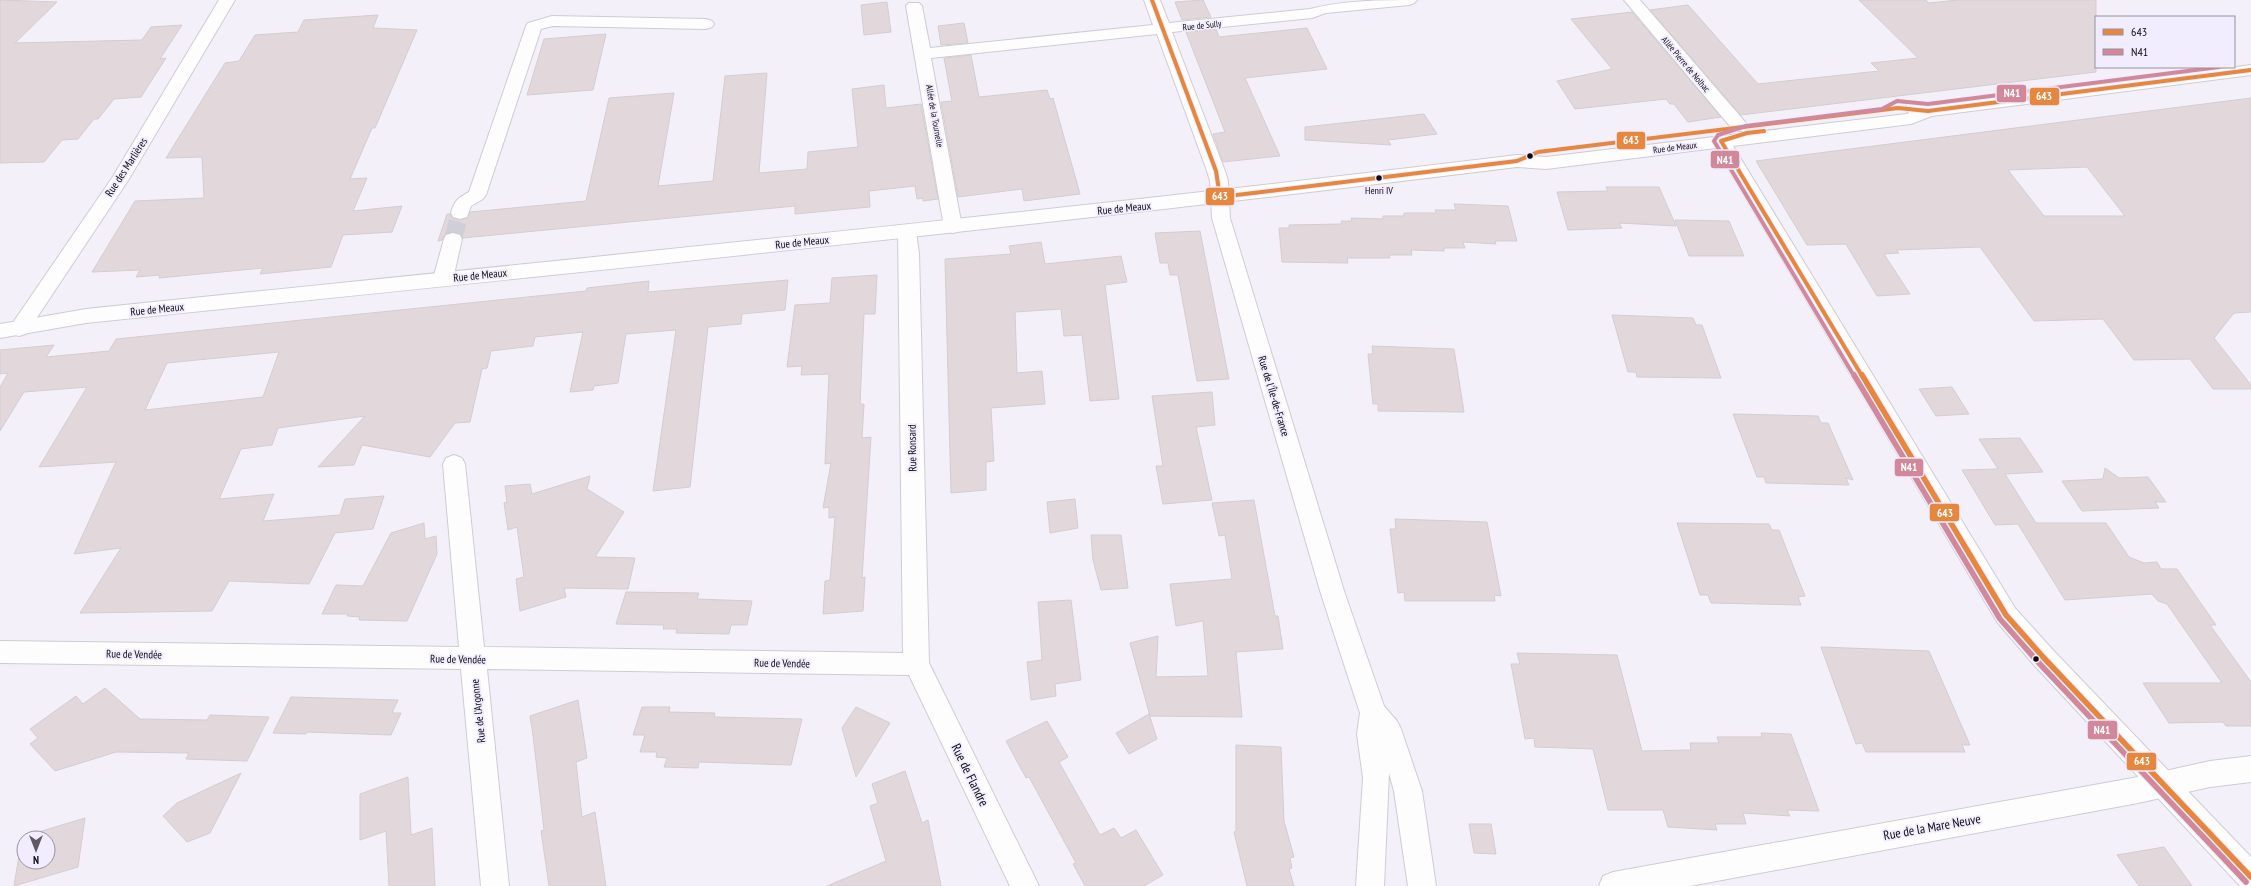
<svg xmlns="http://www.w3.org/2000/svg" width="2251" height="886" font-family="'PT Sans Narrow',sans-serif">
<rect width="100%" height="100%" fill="#f3f0fa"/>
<path fill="#e2d8dc" stroke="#d3cdd1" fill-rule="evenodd" d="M 0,0 L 57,2 L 15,43 L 142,40 L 151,27 L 182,25 L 160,59 L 166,58 L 141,97 L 114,99 L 98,119 L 94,119 L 78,139 L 62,140 L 44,162 L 0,163 Z
M 1203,0 L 1211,17 L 1182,20 L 1175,2 Z
M 1859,0 L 1926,0 L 1929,3 L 1958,0 L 2096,0 L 2096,72 L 1741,115 L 1650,10 L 1688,5 L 1758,84 L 1879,71 L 1871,63 L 1918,58 Z
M 887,2 L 891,32 L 864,35 L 861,5 Z
M 1632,12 L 1721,117 L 1688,122 L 1674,104 L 1670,104 L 1666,99 L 1575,109 L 1557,81 L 1612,69 L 1571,19 Z
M 378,15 L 373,28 L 417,30 L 375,128 L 372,128 L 350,179 L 367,178 L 353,211 L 402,206 L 392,232 L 343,235 L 331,267 L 260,274 L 263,268 L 159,278 L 160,275 L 136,277 L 140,270 L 92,272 L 135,201 L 204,198 L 202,157 L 166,158 L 225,63 L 239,61 L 255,35 L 298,32 L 304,20 Z
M 964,23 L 968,43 L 941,45 L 938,26 Z
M 1307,28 L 1327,69 L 1245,78 L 1280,156 L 1223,162 L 1213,134 L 1225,132 L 1186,32 L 1216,29 L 1219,37 Z
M 606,34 L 593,90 L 527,95 L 544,39 Z
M 971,55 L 979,97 L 1047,90 L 1050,99 L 1053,98 L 1080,194 L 1024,201 L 1022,189 L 958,197 L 941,102 L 952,101 L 944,58 Z
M 767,73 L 759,173 L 807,169 L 808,152 L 858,147 L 852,89 L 884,85 L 886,108 L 921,104 L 938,199 L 923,201 L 923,198 L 917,199 L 915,186 L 869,191 L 870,207 L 795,214 L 795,206 L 463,238 L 460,234 L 453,232 L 446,234 L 442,240 L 438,241 L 447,214 L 450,214 L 453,218 L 460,220 L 467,218 L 470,212 L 586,201 L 609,98 L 674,93 L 658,186 L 713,181 L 725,76 Z
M 2251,98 L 2251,312 L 2234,313 L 2214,338 L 2251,385 L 2251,389 L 2213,389 L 2190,359 L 2134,360 L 2103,319 L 2034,321 L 1980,247 L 1896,250 L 1899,253 L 1884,254 L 1910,294 L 1877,296 L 1846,244 L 1807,245 L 1756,161 ZM 2087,167 L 2125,216 L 2044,216 L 2008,170 Z
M 1424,114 L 1437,134 L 1388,140 L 1391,145 L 1305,140 L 1305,127 Z
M 1606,187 L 1659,187 L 1676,226 L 1619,223 L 1622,228 L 1568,230 L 1557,192 L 1608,191 Z
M 1454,204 L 1508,206 L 1517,241 L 1495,241 L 1496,244 L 1463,242 L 1465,248 L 1444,248 L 1444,251 L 1411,250 L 1412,255 L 1389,255 L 1390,258 L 1347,258 L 1348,263 L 1282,262 L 1279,228 L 1289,228 L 1289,225 L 1342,224 L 1341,221 L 1352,221 L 1351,218 L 1383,219 L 1383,216 L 1404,216 L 1404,213 L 1436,213 L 1435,210 L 1456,210 Z
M 1675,220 L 1729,221 L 1744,256 L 1689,256 Z
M 1200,231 L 1226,364 L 1229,379 L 1197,381 L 1178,275 L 1170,275 L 1168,263 L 1160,263 L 1155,233 Z
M 1041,242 L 1045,264 L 1121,256 L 1127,282 L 1105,285 L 1119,399 L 1090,401 L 1082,335 L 1064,336 L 1061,309 L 1015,312 L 1017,373 L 1042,371 L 1045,404 L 991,408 L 994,461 L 986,462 L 986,490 L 951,493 L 945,259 L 1011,254 L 1009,246 Z
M 877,275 L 875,314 L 864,314 L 860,404 L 864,404 L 862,438 L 871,437 L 862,578 L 865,577 L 863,611 L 823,614 L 825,581 L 830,580 L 835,517 L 829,518 L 829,507 L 823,508 L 831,463 L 825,464 L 829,374 L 801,375 L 802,366 L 787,367 L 795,305 L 830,303 L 832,278 Z
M 788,280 L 785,310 L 742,314 L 741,324 L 708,327 L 690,487 L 653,491 L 676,330 L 626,334 L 618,383 L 594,386 L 593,390 L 570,392 L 583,332 L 535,337 L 533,346 L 491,351 L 487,368 L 482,369 L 470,422 L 455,423 L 430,457 L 362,445 L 354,465 L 318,467 L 365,416 L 278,428 L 272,445 L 241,449 L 219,499 L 274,494 L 263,521 L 340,515 L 345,499 L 384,496 L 373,529 L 335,533 L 309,584 L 229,581 L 212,611 L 80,613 L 121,548 L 74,554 L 116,462 L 39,467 L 87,387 L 24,392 L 0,431 L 0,387 L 8,373 L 0,374 L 0,350 L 54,345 L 46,357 L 109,351 L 116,339 L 586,291 L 587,288 L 649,281 L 648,292 ZM 279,352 L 263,397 L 145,410 L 167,363 Z
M 1612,315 L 1693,318 L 1696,325 L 1702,325 L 1721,378 L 1637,377 L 1636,372 L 1628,372 Z
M 1372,346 L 1454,349 L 1464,412 L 1378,411 L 1378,404 L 1373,404 L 1368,354 L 1373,354 Z
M 1952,387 L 1969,414 L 1936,416 L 1919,389 Z
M 1212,392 L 1215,425 L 1196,427 L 1212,500 L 1163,504 L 1156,466 L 1163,466 L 1152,396 Z
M 1733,414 L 1818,416 L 1821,423 L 1828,423 L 1853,480 L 1846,478 L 1849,485 L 1766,483 L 1764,477 L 1757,477 Z
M 2020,438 L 2043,472 L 2005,474 L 2036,523 L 2106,523 L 2129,557 L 2144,563 L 2157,562 L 2161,569 L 2177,569 L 2216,625 L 2210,625 L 2251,682 L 2251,726 L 2226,726 L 2223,722 L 2169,723 L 2143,683 L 2222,683 L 2167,604 L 2158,601 L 2152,594 L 2065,600 L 2018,524 L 1995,525 L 1962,470 L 1998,469 L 1979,439 Z
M 2105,468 L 2119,478 L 2148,477 L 2166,502 L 2155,502 L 2159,508 L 2082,511 L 2062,481 L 2103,479 Z
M 590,476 L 587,489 L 624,512 L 595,557 L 635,558 L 628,589 L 564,588 L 566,597 L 520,611 L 516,579 L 524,577 L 517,527 L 508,530 L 504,503 L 507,502 L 505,486 L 530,484 L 532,494 Z
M 1075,499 L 1078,528 L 1050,533 L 1047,502 Z
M 1254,500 L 1275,616 L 1278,616 L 1283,649 L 1236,652 L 1242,717 L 1150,716 L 1130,643 L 1158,636 L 1156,677 L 1208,676 L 1203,621 L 1176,626 L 1170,584 L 1232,579 L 1225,535 L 1219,536 L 1212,503 Z
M 1395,519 L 1487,522 L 1501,596 L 1494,595 L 1495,601 L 1405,601 L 1404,592 L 1398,593 L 1390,529 L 1396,529 Z
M 424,523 L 425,539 L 436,536 L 437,554 L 407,621 L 359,620 L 360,617 L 347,616 L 348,614 L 322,614 L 336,585 L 363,586 L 391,533 Z
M 1677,523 L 1769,524 L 1772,530 L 1779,530 L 1805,596 L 1798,597 L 1801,605 L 1711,603 L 1708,595 L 1700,595 Z
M 1091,535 L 1121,535 L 1128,588 L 1101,590 L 1093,560 Z
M 626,592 L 699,593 L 697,599 L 752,601 L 747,625 L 731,625 L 729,634 L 676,633 L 677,629 L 663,629 L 664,625 L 616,624 Z
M 1071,600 L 1081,680 L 1055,684 L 1056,696 L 1031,700 L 1027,662 L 1042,660 L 1038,602 Z
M 1821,647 L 1929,651 L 1970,745 L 1962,745 L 1965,752 L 1866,752 L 1862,743 L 1856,744 Z
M 1517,653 L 1617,655 L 1642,751 L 1691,750 L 1690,743 L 1719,743 L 1717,737 L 1762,737 L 1761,733 L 1791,734 L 1819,811 L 1787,810 L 1790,816 L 1743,813 L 1746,824 L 1715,824 L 1717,830 L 1668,827 L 1663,810 L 1608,810 L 1593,749 L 1535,747 L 1534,738 L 1525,739 L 1511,664 L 1520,664 Z
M 105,688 L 140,719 L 207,720 L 210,715 L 269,717 L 247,761 L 186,759 L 189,753 L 116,752 L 55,771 L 30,744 L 38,738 L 30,729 L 76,696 L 83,704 Z
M 291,697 L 398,700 L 392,713 L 401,713 L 391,735 L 307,732 L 306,734 L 273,733 Z
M 578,700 L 587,758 L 576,762 L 582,817 L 595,812 L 606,886 L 549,886 L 541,831 L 544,830 L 533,735 L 534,735 L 533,735 L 530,716 Z
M 642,707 L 670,707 L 669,712 L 715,713 L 714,717 L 802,719 L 791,765 L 699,762 L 698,768 L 664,767 L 667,758 L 656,757 L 657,752 L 640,752 L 645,735 L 633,735 Z
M 856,707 L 890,723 L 856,777 L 842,728 Z
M 1149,714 L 1157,739 L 1129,754 L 1116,733 Z
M 1047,721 L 1068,757 L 1059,762 L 1100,835 L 1114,828 L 1121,838 L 1136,830 L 1163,875 L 1144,886 L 1085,886 L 1073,864 L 1076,863 L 1029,777 L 1026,778 L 1006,741 Z
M 1236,745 L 1281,747 L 1284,821 L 1294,857 L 1290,858 L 1292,868 L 1289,869 L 1294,886 L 1247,886 L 1234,832 L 1236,831 Z
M 905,771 L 922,823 L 928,820 L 941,886 L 827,886 L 886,861 L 870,806 L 878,803 L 872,784 Z
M 241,773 L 210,833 L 187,842 L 163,816 L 177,803 Z
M 408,777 L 411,835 L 432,828 L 435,886 L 389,886 L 386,831 L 360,840 L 360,794 Z
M 85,818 L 78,867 L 14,886 L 22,837 ZM 24,838 L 48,838 L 48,862 L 24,862 Z
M 1469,824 L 1491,824 L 1496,854 L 1474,853 Z
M 2164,847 L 2192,886 L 2139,886 L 2117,855 Z"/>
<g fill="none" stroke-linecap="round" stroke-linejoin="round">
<path stroke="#d0ced7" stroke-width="18" stroke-dasharray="18 9" stroke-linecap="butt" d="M 453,239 L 460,213"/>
<g stroke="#ceccd3" stroke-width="2">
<path id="minor" d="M 219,0 L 235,0 L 129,179 L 26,334 L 19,336 L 12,334 L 9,329 L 12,324 L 112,178 Z
M 1144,0 L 1160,0 L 1169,23 L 1310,9 C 1344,0 1382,0 1417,0 L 1414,3 L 1409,5 L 1326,13 L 1312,18 L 1172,32 L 1225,171 L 1228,181 L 1230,218 L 1345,594 L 1384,706 L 1397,721 L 1401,729 L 1422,791 L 1436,886 L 1408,886 L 1394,791 L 1389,773 L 1384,886 L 1356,886 L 1363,778 L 1357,734 L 1360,713 L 1321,594 L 1212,218 L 1210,181 L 1207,171 L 1157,34 L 931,58 L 962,227 L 960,231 L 953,233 L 946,231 L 944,227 L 906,6 L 909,3 L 919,3 L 922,6 L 930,48 L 1153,25 Z
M 1624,0 L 1640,0 L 1746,123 L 1749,127 L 1746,131 L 1734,131 Z
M 552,16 L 706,19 L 712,21 L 714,24 L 712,27 L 706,29 L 553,26 L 541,29 L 486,195 L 483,199 L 471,206 L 467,217 L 460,219 L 453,217 L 451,213 C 454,201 458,198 469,192 L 526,26 L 528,23 Z
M 907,226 L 914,228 L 916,232 L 919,253 L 929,663 L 1039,886 L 1010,886 L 909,675 L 487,669 L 509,886 L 481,886 L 461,669 L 0,663 L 0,641 L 459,647 L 443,464 L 446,458 L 454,455 L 462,458 L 465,464 L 484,647 L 903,653 L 898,232 L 900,228 Z
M 453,233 L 460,235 L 462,239 L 453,279 L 450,284 L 443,286 L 436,284 L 433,279 L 444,239 L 446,235 Z
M 2251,756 L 2251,782 L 2210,787 L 2138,803 L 1690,886 L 1599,886 L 1603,876 L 1613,872 L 2138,777 L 2210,761 Z"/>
</g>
<g stroke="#ceccd3" stroke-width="2">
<path id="major" d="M 2251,65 L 2251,75 L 1932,116 L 1911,124 L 1733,146 L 2015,608 L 2052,649 L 2251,857 L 2251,886 L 2240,886 L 2034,665 L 1997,622 L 1716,148 L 1546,169 L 1517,167 C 1041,226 563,274 86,323 L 0,338 L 0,324 L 86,309 C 563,260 1041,213 1517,155 L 1546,157 L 1907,114 L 1909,113 L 1904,109 L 1907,105 L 1913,104 L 1928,106 Z"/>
</g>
<use href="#minor" fill="#fdfdfe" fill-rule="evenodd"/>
<use href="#major" fill="#fdfdfe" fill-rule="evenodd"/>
<g stroke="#f1ecfe" stroke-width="6">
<path id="bus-1-far1" d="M 1152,0 L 1216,171 L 1220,197 L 1517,161 L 1538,152 L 1898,108 L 1928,111 L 2251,70
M 1764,131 L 1747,133 L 1721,141 L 1862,376"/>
</g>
<g stroke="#f1ecfe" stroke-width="8">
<path id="bus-1" d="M 1862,375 L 2006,615 L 2043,657 L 2251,877"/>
</g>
<g stroke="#f1ecfe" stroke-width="6">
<path id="bus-2-far1" d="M 1854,376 L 1714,141 L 1718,135 L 1746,126 L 1882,109 L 1897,101 L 1928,104 L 2219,67"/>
</g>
<g stroke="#f1ecfe" stroke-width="8">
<path id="bus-2" d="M 1854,375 L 2000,619 L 2038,662 L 2246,882"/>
</g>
<use href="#bus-1-far1" stroke="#e68740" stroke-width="4"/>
<use href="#bus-1" stroke="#e68740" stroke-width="5.5"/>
<use href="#bus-2-far1" stroke="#d2889b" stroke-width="4"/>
<use href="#bus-2" stroke="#d2889b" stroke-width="5.5"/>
</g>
<g fill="#0c0b11" stroke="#f1ecfe" stroke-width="1.5">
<circle cx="1530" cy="156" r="3.5"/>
<circle cx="1379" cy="178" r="3.5"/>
<circle cx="2036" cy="659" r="3.5"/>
</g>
<g text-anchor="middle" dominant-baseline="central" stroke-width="3.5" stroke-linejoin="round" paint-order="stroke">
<g font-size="9" fill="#0c0b11" stroke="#f1ecfe">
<text transform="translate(1202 25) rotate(-6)">Rue de Sully</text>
<text transform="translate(1686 64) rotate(50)">Allée Pierre de Nolhac</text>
<text transform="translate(935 116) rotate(80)">Allée de la Tournelle</text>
<text transform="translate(1675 147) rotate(-7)">Rue de Meaux</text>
</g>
<g font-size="10" fill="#0c0b11" stroke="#f1ecfe">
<text x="1379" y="190">Henri IV</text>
</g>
<g font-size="11" fill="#0c0b11" stroke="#f1ecfe">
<text transform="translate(126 167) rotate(-57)">Rue des Marlières</text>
<text transform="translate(1124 208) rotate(-6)">Rue de Meaux</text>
<text transform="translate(802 242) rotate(-6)">Rue de Meaux</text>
<text transform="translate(480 275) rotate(-6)">Rue de Meaux</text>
<text transform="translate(157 309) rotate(-6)">Rue de Meaux</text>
<text transform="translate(1274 396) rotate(73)">Rue de l'Île-de-France</text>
<text transform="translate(912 448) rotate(-91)">Rue Ronsard</text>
<text transform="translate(134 654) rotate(1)">Rue de Vendée</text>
<text transform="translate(458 659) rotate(1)">Rue de Vendée</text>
<text transform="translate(782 663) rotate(1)">Rue de Vendée</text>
<text transform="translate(478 711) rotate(-96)">Rue de l'Argonne</text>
</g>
<g font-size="13" fill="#0c0b11" stroke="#f1ecfe">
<text transform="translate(970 775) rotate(64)">Rue de Flandre</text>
<text transform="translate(1932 827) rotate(-10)">Rue de la Mare Neuve</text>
</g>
</g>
<g stroke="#f1ecfe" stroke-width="1.5">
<rect x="1996" y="84" width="31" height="19" rx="4" fill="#d2889b"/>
<rect x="2029" y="87" width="31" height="19" rx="4" fill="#e68740"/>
<rect x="1616" y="131" width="30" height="19" rx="4" fill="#e68740"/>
<rect x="1710" y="150" width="30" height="19" rx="4" fill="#d2889b"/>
<rect x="1205" y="187" width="30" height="19" rx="4" fill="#e68740"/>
<rect x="1894" y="458" width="30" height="19" rx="4" fill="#d2889b"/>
<rect x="1929" y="503" width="31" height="19" rx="4" fill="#e68740"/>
<rect x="2087" y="720" width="31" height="20" rx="4" fill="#d2889b"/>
<rect x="2126" y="752" width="31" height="19" rx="4" fill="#e68740"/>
</g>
<g font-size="11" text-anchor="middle" font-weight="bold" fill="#fff">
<text x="2012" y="97">N41</text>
<text x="2044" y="100">643</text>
<text x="1631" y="144">643</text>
<text x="1725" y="164">N41</text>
<text x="1220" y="200">643</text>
<text x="1909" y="471">N41</text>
<text x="1945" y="517">643</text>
<text x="2102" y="734">N41</text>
<text x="2142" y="765">643</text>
</g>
<rect x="2095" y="16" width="140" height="52" fill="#f1ecfe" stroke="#95929f"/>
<rect x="2103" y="29" width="20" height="6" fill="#e68740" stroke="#95929f"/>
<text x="2131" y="36" font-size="12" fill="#0c0b11">643</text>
<rect x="2103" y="49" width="20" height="6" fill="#d2889b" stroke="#95929f"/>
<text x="2131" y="56" font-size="12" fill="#0c0b11">N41</text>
<g transform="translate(36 850) rotate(180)"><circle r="19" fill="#f1ecfe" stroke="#95929f"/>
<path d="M0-3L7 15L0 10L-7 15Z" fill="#5d5b63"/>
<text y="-6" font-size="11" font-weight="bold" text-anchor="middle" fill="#0c0b11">N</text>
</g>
</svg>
